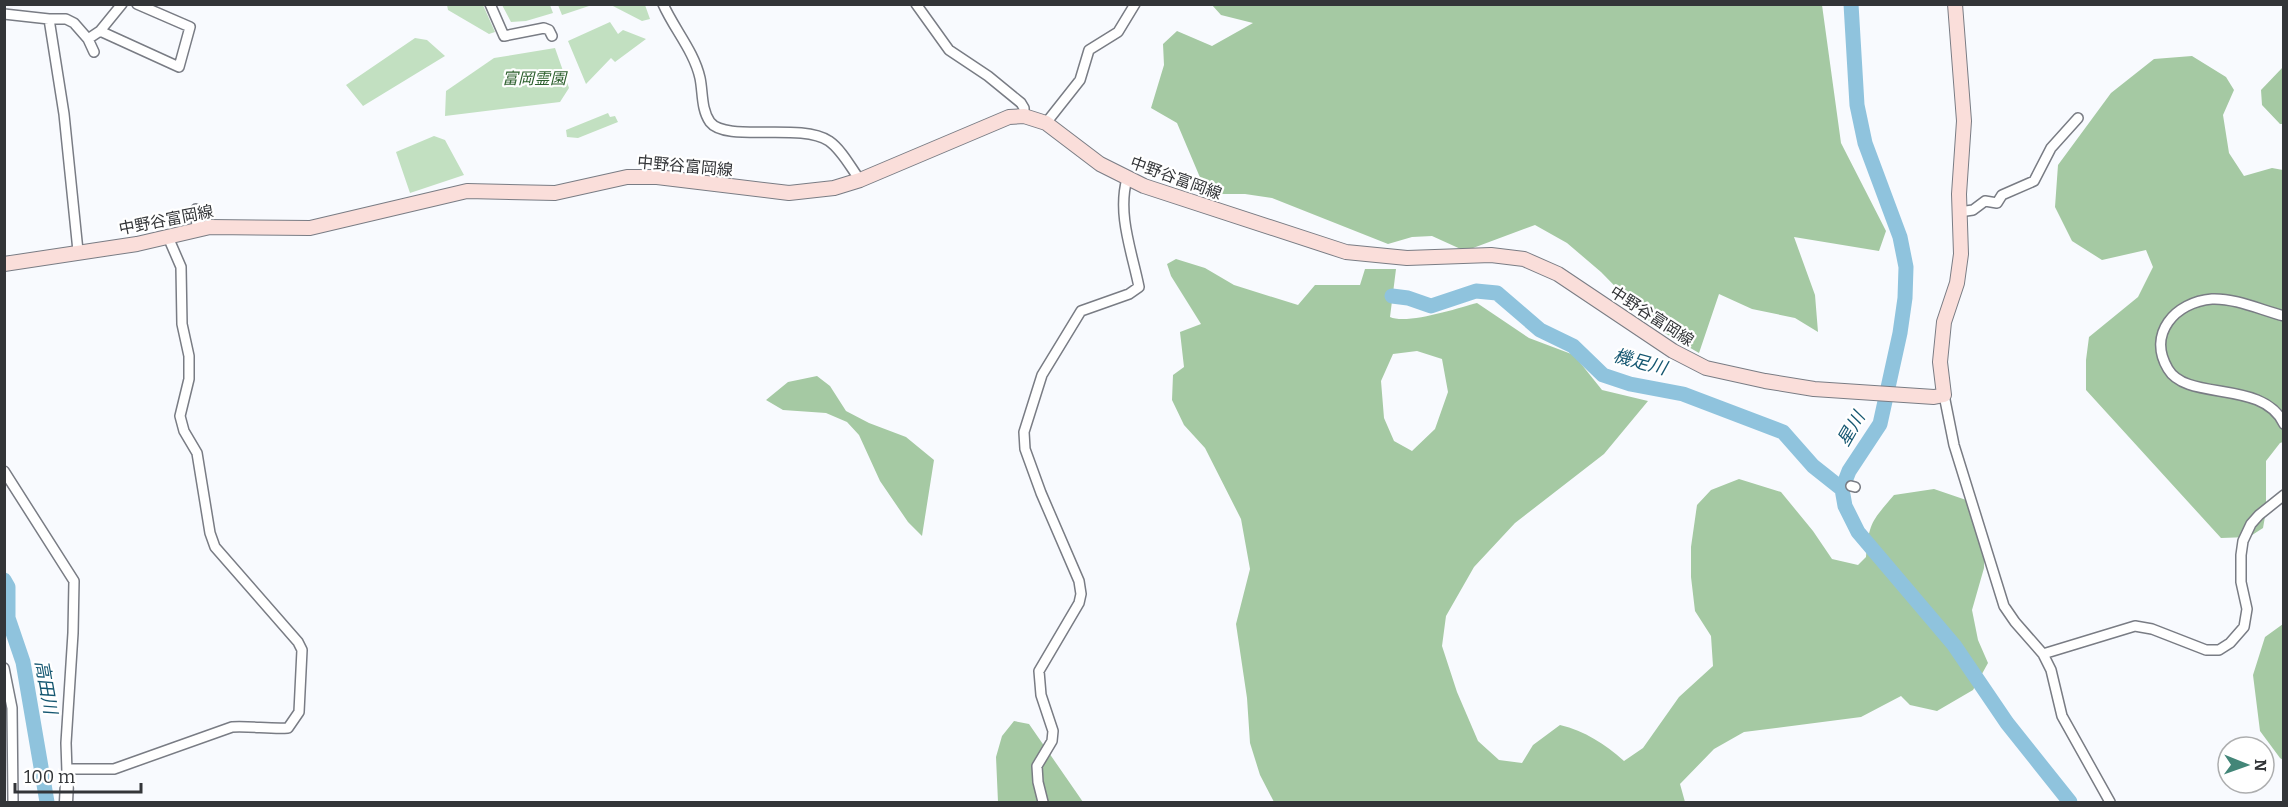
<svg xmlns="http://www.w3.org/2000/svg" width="2288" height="807" font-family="Bitter,'Noto Sans JP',serif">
<rect width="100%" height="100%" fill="#f8fafe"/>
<path fill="#c2e0c1" d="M 595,4 L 562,15 L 558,5 L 558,4 Z
M 447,5 L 483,5 L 495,32 L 489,34 L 448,10 Z
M 502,5 L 550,5 L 553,13 L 526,21 L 511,22 Z
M 611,5 L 645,5 L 650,19 L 642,21 Z
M 610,22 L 618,34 L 623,30 L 646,39 L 615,62 L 611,58 L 586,84 L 568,41 Z
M 415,38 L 427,40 L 445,56 L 363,106 L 346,85 Z
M 555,48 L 569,88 L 560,102 L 445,116 L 446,91 L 494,58 Z
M 608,113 L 610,117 L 615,116 L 618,122 L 578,138 L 567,137 L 566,130 Z
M 434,136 L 445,140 L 464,175 L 410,193 L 396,152 Z"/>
<path fill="#a5c9a3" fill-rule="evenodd" d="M 1212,5 L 1822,5 L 1841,143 L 1886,231 L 1879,251 L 1794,237 L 1815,295 L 1818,332 L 1795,318 L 1752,309 L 1719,294 L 1699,353 L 1656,328 L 1601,272 L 1567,243 L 1535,225 L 1465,251 L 1432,236 L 1412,237 L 1388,244 L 1272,198 L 1245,194 L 1207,194 L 1177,123 L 1151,108 L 1164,65 L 1163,44 L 1177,31 L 1212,46 L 1253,23 L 1221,15 Z
M 2192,56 L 2226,77 L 2234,90 L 2223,115 L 2229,153 L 2244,176 L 2272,168 L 2283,170 L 2283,442 L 2280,443 L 2266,461 L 2266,511 L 2263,528 L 2249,537 L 2221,538 L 2086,390 L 2086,360 L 2089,337 L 2138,297 L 2153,267 L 2146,250 L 2102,260 L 2072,241 L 2055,207 L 2058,165 L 2111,93 L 2154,59 Z
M 2283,67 L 2283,124 L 2280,124 L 2262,105 L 2261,90 Z
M 1176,259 L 1205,268 L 1234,285 L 1298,305 L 1315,285 L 1360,285 L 1365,269 L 1396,269 L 1390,317 C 1407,325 1458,308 1477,303 L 1529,338 L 1574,355 L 1602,390 L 1648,401 L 1604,454 L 1515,523 L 1474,567 L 1446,616 L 1442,646 L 1457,692 L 1478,741 L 1499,760 L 1522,763 L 1533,745 L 1560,725 C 1585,731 1605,744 1624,761 L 1643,748 L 1679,697 L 1713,666 L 1711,636 L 1695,611 L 1691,577 L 1691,547 L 1697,505 L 1711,490 L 1739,479 L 1781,492 L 1813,531 L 1832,559 L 1858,565 L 1866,557 C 1869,522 1872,521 1894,495 L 1934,489 L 1972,502 L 1985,529 L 1984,568 L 1972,610 L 1978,640 L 1988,663 L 1973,690 L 1937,711 L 1910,705 L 1901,696 L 1861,717 L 1744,732 L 1714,749 L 1680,784 L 1685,802 L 1274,802 L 1260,775 L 1250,743 L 1247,698 L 1236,624 L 1250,569 L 1241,519 L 1205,448 L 1184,425 L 1172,400 L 1173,375 L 1184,367 L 1180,332 L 1201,324 L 1171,276 L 1167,264 ZM 1417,351 L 1442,359 L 1448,392 L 1435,429 L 1412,451 L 1394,441 L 1384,418 L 1381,381 L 1393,354 Z
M 817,376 L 830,386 L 846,411 L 869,423 L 906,437 L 934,460 L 922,536 L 908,522 L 880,481 L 859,435 L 847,422 L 826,413 L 783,410 L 766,400 L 788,382 Z
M 2283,624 L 2283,760 L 2280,758 L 2260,731 L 2253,675 L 2265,637 Z
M 1014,721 L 1029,724 L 1083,802 L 998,802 L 996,757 L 1002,736 Z"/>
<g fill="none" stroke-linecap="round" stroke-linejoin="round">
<path stroke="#8fc3dd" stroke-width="15" d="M 1851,4 L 1857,105 L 1865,143 L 1900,237 L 1906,267 L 1905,298 L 1900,333 L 1880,424 L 1849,471 L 1842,489 L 1845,506 L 1858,532 L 1954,645 L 2007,723 L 2070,802
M 1392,296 L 1408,298 L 1431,306 L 1476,291 L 1497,293 L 1540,330 L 1573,346 L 1603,375 L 1630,384 L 1683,394 L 1783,432 L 1813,466 L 1842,489
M 4,580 L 8,587 L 8,618 L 23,662 L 47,802"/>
<g stroke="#797c84" stroke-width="12">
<path id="minor" d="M 490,4 L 504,36 L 544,28 L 549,30 L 552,36
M 663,4 C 674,29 694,51 700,78 C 703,92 701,109 710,122 C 726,143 800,122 829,141 C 842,150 851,168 860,180
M 916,4 L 949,50 L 988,76 L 1021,103 L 1024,108 L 1024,116
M 4,14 L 49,19 L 66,19 L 74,23 L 88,39 L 94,52
M 49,19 L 64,114 L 78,251
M 100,31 L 179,67 L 190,27 L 137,4
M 88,39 L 100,31 L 122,4
M 1046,123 L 1080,80 L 1089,50 L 1118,32 L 1135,4
M 196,209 L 197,230
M 1959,212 L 1973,210 L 1985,201 L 1997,203 L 2002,195 L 2034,181 L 2051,148 L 2078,118
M 2284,316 C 2261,310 2235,298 2212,299 C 2175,302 2147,334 2168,369 C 2187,402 2263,379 2284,424
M 1944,395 L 1954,445 L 2004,606 L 2015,622 L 2043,654 L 2051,670 L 2062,716 L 2110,802
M 4,471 L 74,581 L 73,633 L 66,743 L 67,772
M 1851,486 L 1855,487
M 2043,654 L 2135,626 L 2152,629 L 2206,650 L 2219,650 L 2230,643 L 2244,627 L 2247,609 L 2241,582 L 2241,555 L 2243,541 L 2251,524 L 2259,515 L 2284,495
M 4,668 L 12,708 L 13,802
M 67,769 L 114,769 L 232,727 C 251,726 269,729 288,728 L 299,712 L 302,650 L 298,642 L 215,547 L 210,533 L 197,453 L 184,431 L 180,416 L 189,379 L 189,356 L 182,324 L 181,267 L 168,237
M 1043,802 L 1038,782 L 1037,766 L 1052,741 L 1053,731 L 1041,695 L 1039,671 L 1079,603 L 1081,594 L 1079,581 L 1041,493 L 1025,449 L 1024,432 L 1042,375 L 1081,311 L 1129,294 L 1139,287 C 1132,252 1117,214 1127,179"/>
</g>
<g stroke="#797c84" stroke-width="15">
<path id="tertiary" d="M 66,802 L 67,782"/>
</g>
<g stroke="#797c84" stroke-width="16">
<path id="secondary" d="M 4,264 L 137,244 L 210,227 L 310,228 L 467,191 L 555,193 L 627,177 L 657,177 L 789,193 L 834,188 L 860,180 L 1009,117 L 1024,116 L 1046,123 L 1100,164 L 1144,186 L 1346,252 L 1407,258 L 1491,255 L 1524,259 L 1558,274 L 1673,351 L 1706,368 L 1765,381 L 1814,389 L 1934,397 L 1944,395 L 1940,362 L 1944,322 L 1957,283 L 1961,254 L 1959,194 L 1964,121 L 1955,4"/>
</g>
<use href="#minor" stroke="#fff" stroke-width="9"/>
<use href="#tertiary" stroke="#fff" stroke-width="12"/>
<use href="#secondary" stroke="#fadeda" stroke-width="14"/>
</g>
<g text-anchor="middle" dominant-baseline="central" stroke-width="4.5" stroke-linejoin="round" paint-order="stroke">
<g font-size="16" font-style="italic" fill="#2c5f2d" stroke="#fff">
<text x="534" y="78">富岡霊園</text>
</g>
<g font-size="16" fill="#333538" stroke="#fff">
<text transform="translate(685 166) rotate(5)">中野谷富岡線</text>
<text transform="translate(1176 178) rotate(20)">中野谷富岡線</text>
<text transform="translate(166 220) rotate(-11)">中野谷富岡線</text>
<text transform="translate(1652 316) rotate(33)">中野谷富岡線</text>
</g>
<g font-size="18" font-style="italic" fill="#155771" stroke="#fff">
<text transform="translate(1640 362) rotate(15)">機足川</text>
<text transform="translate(1851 429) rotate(-60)">星川</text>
<text transform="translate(46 687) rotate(80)">高田川</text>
</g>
</g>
<rect width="2288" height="807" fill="none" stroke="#333538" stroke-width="12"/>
<g transform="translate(2246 765) rotate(91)"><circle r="28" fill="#ffffff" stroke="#adaeaf" stroke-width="1.5"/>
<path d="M0-4.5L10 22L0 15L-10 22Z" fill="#438678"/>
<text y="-9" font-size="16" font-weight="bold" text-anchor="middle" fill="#333538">N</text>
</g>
<path d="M15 783v9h126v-9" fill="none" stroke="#333538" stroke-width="3"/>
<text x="24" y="783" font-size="18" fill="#333538" stroke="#ffffff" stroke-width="4.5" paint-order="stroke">100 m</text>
</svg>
